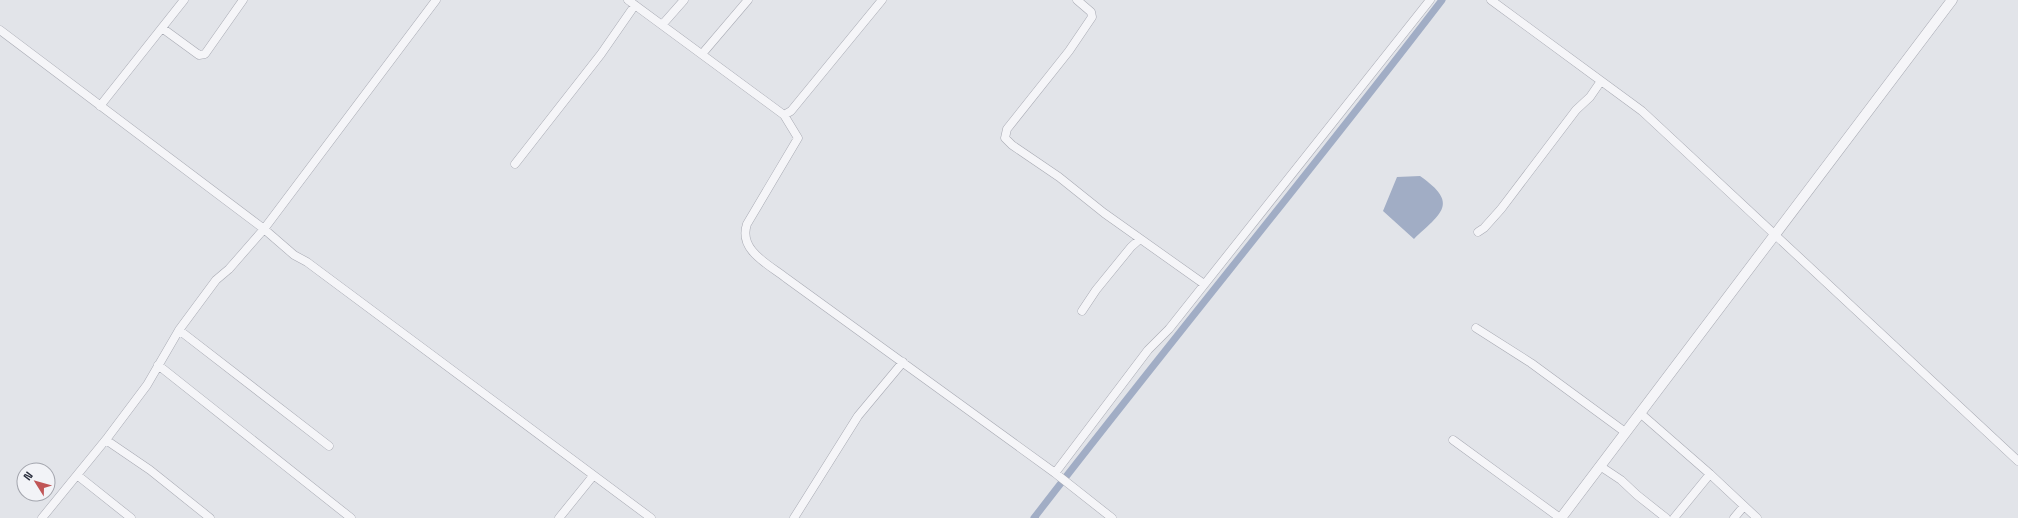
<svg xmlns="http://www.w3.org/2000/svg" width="2018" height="518" font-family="'Space Grotesk',sans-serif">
<rect width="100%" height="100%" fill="#e2e4e9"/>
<path fill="#a1adc5" d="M 1420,176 C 1460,204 1441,213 1414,239 L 1383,211 L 1397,177 Z"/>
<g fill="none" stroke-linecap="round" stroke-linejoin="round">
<path stroke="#a1adc5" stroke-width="2" d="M 1035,516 L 1038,518"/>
<path stroke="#a1adc5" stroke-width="7" d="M 1034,518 C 1168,344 1308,175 1442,0"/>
<g stroke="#a8aab3" stroke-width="9">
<path id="minor" d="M 628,0 L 784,115 L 791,111 L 882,0
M 1077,0 L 1091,12 L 1092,17 L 1069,51 L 1007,129 L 1005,138 L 1012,145 L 1059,177 L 1104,213 L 1204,284
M 1491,0 L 1642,111 L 2018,461
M 662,25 L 684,0
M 162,28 L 199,55 L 205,54 L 243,0
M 0,30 L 264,229 L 294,255 L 307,262 L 651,518
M 702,54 L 748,0
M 100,106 L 184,0
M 784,115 L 798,138 L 747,224 C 738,250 768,264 786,278 L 1055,473 L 1112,518
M 515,164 L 601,54 L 635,5
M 1478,232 L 1484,228 L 1501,209 L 1576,110 L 1590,97 L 1601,81
M 1082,311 L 1096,290 L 1131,247 L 1140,239
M 1476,328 L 1531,363 L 1625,432
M 179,330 L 329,446
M 158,365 L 351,518
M 1640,413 L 1710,474 L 1757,518
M 106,440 L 150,470 L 210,518
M 1453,440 L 1560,518
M 1600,466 L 1621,480 L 1637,495 L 1666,518
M 1055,473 L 1148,350 L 1169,329 L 1430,0
M 77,475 L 131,518
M 42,518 L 108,437 L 147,385 L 179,330 L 216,280 L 229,269 L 264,229 L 436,0
M 559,518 L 593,476
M 794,518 L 858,416 L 903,362
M 1674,518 L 1710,474
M 1734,518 L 1744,506"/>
</g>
<g stroke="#a8aab3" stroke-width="11">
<path id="tertiary" d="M 1561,518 L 1952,0"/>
</g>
<use href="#minor" stroke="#f5f5f8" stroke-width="8"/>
<use href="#tertiary" stroke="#f5f5f8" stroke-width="10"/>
</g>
<g transform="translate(36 482) rotate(307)"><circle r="19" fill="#f2f3f7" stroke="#a3a5ad"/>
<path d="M0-3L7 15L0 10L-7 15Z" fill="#c05556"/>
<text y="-6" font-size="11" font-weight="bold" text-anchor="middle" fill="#2c303f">N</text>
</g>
</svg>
